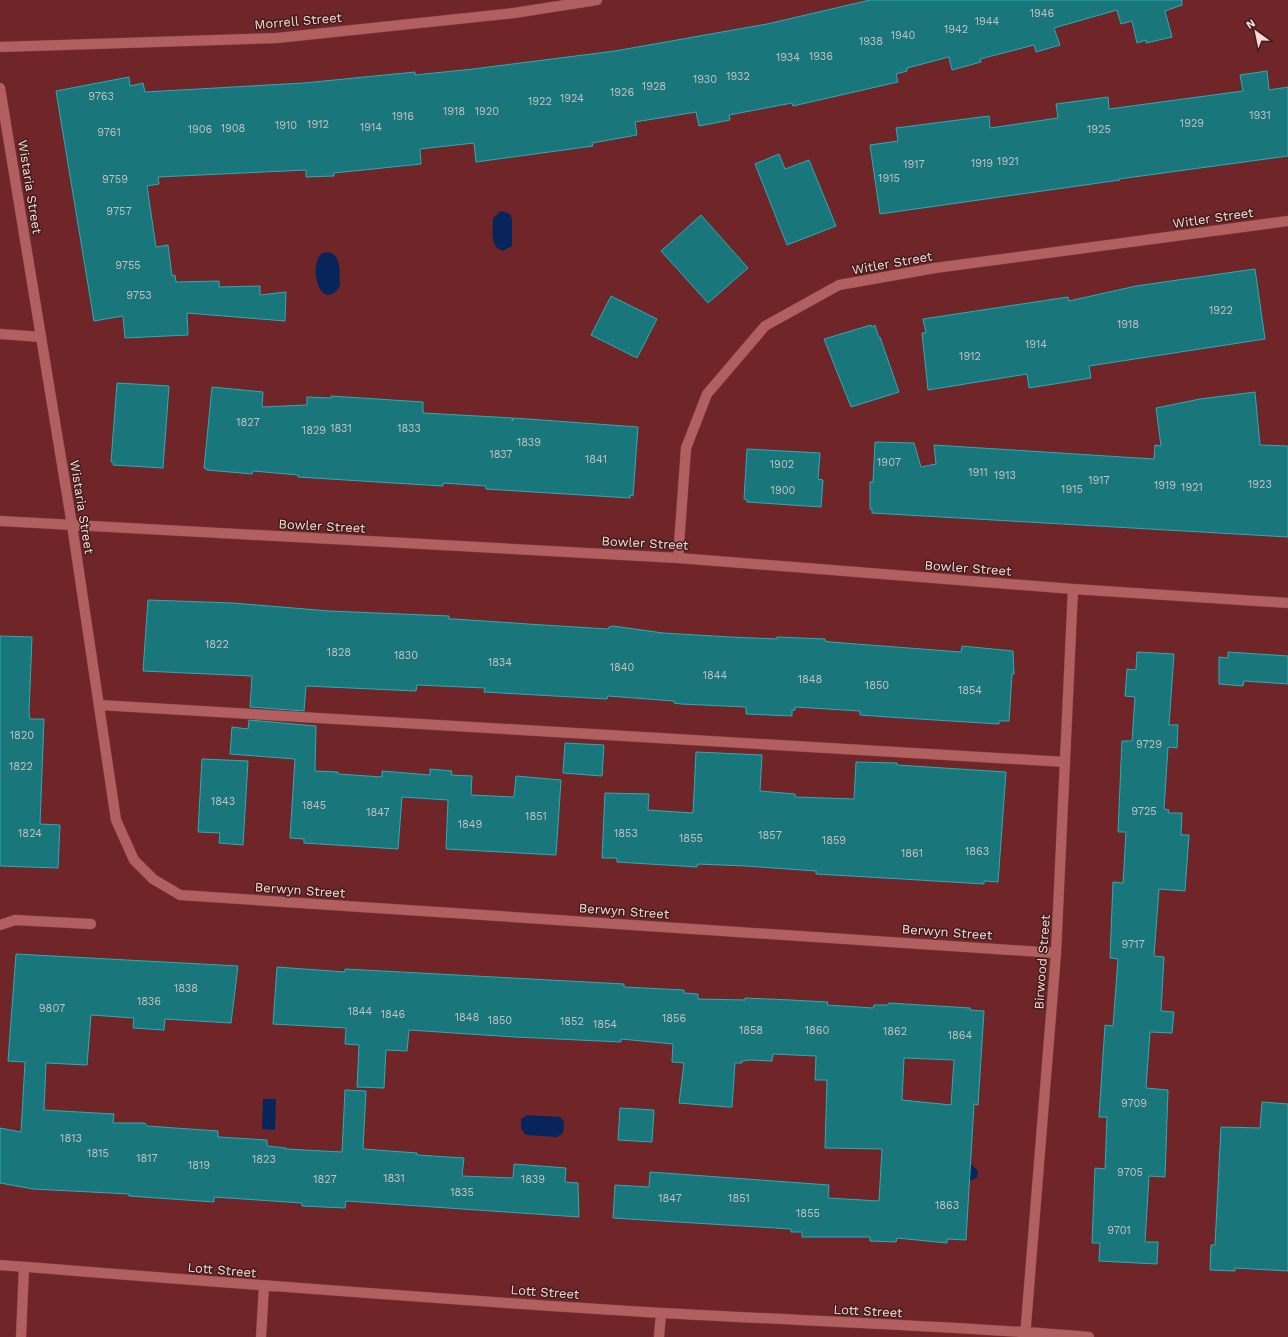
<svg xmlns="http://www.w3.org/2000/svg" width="1288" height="1337" font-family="'Work Sans',sans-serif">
<rect width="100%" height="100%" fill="#702528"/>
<path fill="#08255b" d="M 501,211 L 510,214 L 512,219 L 512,246 L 503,251 C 489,247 493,230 493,218 Z
M 327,252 C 343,254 339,273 340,286 C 323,314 306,269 322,253 Z
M 263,1099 L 276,1099 L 275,1130 L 262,1129 Z
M 527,1115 L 560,1117 L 564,1122 L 563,1133 L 557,1137 L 526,1135 L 521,1129 L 521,1119 Z
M 968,1164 L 971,1164 L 978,1171 L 977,1178 L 969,1181 Z"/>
<path fill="#19777c" stroke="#2bacb4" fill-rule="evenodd" d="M 870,0 L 1182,0 L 1182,5 L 1165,11 L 1172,37 L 1146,43 L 1146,40 L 1137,43 L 1132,21 L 1121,24 L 1117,10 L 1054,28 L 1060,45 L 1036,52 L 1034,45 L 980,59 L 981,62 L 952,70 L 949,57 L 907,68 L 907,71 L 896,74 L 898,82 L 793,106 L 792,103 L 729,115 L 730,120 L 699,126 L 696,112 L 635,122 L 637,135 L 592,143 L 593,146 L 476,162 L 474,143 L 420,149 L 421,164 L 334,173 L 334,176 L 306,177 L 306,170 L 158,177 L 159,184 L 147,186 L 156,247 L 168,245 L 172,276 L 175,275 L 176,282 L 219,281 L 219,287 L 260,286 L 260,295 L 286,292 L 285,321 L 187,313 L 188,335 L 125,338 L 123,316 L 94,321 L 56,91 L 129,77 L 130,86 L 143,83 L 145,92 L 304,83 L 415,72 L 415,75 L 473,69 L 615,51 L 767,24 Z
M 1267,71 L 1269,90 L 1288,87 L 1288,156 L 1119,179 L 1120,180 L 880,214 L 870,145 L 898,141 L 896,128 L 989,116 L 990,128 L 1058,118 L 1056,104 L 1108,97 L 1109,109 L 1243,91 L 1240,75 Z
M 779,154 L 785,169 L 809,160 L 836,226 L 787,245 L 755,164 Z
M 701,215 L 748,268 L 708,303 L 661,251 Z
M 1255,269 L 1265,339 L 1089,366 L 1091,378 L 1029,388 L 1027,374 L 928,390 L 922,333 L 926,333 L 923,319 L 1068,297 L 1069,301 L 1136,286 Z
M 611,296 L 657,319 L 637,358 L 591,335 Z
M 871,325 L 872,327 L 875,325 L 879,338 L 880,337 L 899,392 L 851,407 L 824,339 Z
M 117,383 L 169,386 L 163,468 L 113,465 L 114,463 L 111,462 Z
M 212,387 L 263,392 L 262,407 L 307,405 L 307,397 L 331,398 L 331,396 L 423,402 L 423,413 L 513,418 L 512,421 L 514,418 L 638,427 L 633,496 L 630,495 L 630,498 L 486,489 L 486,486 L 443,483 L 443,486 L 393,483 L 298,477 L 298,475 L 253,471 L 252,474 L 207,470 L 207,469 L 204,468 Z
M 1255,392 L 1260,445 L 1288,446 L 1288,537 L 872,513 L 872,509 L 870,509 L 870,482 L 873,482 L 875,442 L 914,443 L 921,467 L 936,464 L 934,445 L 1154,459 L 1155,445 L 1161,446 L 1156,408 L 1200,399 Z
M 747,449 L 820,453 L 818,479 L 823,480 L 821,507 L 747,502 L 747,500 L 744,499 Z
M 148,600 L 233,603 L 329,611 L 449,616 L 449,619 L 454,619 L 543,625 L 608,629 L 609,627 L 613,626 L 663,633 L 730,637 L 777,639 L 777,637 L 825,639 L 825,641 L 830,642 L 961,652 L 962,646 L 1013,651 L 1014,674 L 1012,674 L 1009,721 L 999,721 L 999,724 L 903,718 L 860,715 L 860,711 L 795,707 L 795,710 L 792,710 L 792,716 L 746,714 L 746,707 L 681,704 L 674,703 L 674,701 L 608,696 L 607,699 L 484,692 L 485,688 L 417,685 L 416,691 L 306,686 L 304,711 L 250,707 L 252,676 L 143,671 Z
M 0,636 L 32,637 L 29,713 L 30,719 L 44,719 L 40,824 L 60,825 L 58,868 L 0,866 Z
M 1137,652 L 1174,654 L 1169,725 L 1178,725 L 1177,748 L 1168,747 L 1164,809 L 1169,810 L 1168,813 L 1182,813 L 1181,835 L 1189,835 L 1185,891 L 1159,889 L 1154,956 L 1164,957 L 1161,1011 L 1174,1012 L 1172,1033 L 1150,1032 L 1146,1088 L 1168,1090 L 1165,1177 L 1149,1176 L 1145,1242 L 1158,1242 L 1157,1264 L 1099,1261 L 1100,1243 L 1092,1243 L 1095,1168 L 1105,1169 L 1107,1117 L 1099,1117 L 1105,1025 L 1113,1026 L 1118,959 L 1110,958 L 1113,882 L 1123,883 L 1126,832 L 1118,832 L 1122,741 L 1132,741 L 1135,697 L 1125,696 L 1127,669 L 1136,670 Z
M 1228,652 L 1288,656 L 1288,684 L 1244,681 L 1243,686 L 1219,684 L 1219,657 L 1228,658 Z
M 249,720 L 316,726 L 315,771 L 338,772 L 338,774 L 382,777 L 382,771 L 430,775 L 430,769 L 452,771 L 451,775 L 472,776 L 471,795 L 514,797 L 516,776 L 561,780 L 556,855 L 446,849 L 448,800 L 402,797 L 398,849 L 304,843 L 304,839 L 290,838 L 295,759 L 230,754 L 232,727 L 248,729 Z
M 565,743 L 604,745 L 602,776 L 563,773 Z
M 696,752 L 762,755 L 760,791 L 795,794 L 795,797 L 854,799 L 856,762 L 897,763 L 897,765 L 1006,772 L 998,882 L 984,881 L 984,884 L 902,879 L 816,874 L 816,871 L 745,866 L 698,864 L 697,867 L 617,862 L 617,858 L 602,858 L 605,793 L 649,794 L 648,810 L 693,813 Z
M 202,759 L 248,761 L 243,845 L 219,843 L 220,833 L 198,832 Z
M 16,954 L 238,966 L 231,1023 L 165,1019 L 164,1030 L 133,1028 L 134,1018 L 91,1015 L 87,1065 L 46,1063 L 44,1110 L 114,1114 L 113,1123 L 145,1123 L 147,1126 L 218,1131 L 218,1137 L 267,1140 L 267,1146 L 286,1148 L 286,1149 L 342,1152 L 345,1090 L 366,1091 L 363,1149 L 417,1153 L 417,1155 L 464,1158 L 462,1176 L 513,1178 L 514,1164 L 566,1168 L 565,1182 L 578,1183 L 579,1217 L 346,1201 L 345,1208 L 302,1206 L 302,1203 L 214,1197 L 214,1202 L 129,1196 L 129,1194 L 33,1189 L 0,1183 L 0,1128 L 21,1132 L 25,1062 L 8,1061 Z
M 277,967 L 345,972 L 345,969 L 624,984 L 624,987 L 684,990 L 684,993 L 698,994 L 698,999 L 745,1000 L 745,998 L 791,1000 L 828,1002 L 827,1005 L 873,1008 L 874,1005 L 888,1005 L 889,1003 L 970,1008 L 970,1010 L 984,1011 L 978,1105 L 974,1104 L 966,1240 L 947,1239 L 947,1243 L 897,1238 L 896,1242 L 870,1241 L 870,1237 L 802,1237 L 802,1232 L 791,1232 L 791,1229 L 613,1218 L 615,1185 L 649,1187 L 650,1172 L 829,1185 L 828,1198 L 879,1201 L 882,1149 L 825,1148 L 827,1080 L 815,1080 L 816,1056 L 773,1054 L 772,1061 L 750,1060 L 742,1061 L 742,1063 L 735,1063 L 732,1107 L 728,1107 L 679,1103 L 684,1063 L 672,1062 L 673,1044 L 621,1039 L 621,1042 L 515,1037 L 409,1030 L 407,1051 L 386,1050 L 384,1088 L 357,1087 L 359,1045 L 345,1044 L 346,1028 L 273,1024 ZM 904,1058 L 954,1060 L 951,1105 L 902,1100 Z
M 1262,1102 L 1288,1104 L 1288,1271 L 1235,1268 L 1235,1271 L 1210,1270 L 1211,1245 L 1215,1245 L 1221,1127 L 1260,1128 Z
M 620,1108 L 654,1110 L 652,1142 L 618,1140 Z"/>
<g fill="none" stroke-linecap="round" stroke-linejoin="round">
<g stroke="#813f47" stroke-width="11">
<path id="lane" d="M 0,334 L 41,337
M 99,705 L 1065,762
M 0,925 L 15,920 L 91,924
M 21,1337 L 24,1267"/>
</g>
<g stroke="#813f47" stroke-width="11">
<path id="street" d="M 0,47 L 277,38 L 514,13 L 597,0
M 0,88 L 72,525 L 116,820 L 134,860 L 153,879 L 180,895 L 1056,953
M 0,521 L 678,558 L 1073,589 L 1288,603
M 678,558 L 686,448 L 707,394 L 765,326 L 839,285 L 935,268 L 1288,221
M 0,1265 C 220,1282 441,1300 662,1313 C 804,1321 947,1325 1089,1337
M 261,1337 L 264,1286
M 659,1337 L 661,1313
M 1025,1337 L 1056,953 L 1073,589"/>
</g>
<use href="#lane" stroke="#b2605f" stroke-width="10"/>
<use href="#street" stroke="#b2605f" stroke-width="10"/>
</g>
<g text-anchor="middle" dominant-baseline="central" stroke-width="3" stroke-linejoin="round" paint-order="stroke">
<g font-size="11" fill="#c5c0c0">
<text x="1042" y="13">1946</text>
<text x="987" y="21">1944</text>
<text x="956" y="29">1942</text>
<text x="903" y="35">1940</text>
<text x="871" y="41">1938</text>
<text x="821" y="56">1936</text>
<text x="788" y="57">1934</text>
<text x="738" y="76">1932</text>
<text x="705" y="79">1930</text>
<text x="654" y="86">1928</text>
<text x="622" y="92">1926</text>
<text x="101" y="96">9763</text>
<text x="572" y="98">1924</text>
<text x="540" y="101">1922</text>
<text x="454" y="111">1918</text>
<text x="487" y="111">1920</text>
<text x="1260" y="115">1931</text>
<text x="403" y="116">1916</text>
<text x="1192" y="123">1929</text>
<text x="318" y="124">1912</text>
<text x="286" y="125">1910</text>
<text x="371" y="127">1914</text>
<text x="233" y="128">1908</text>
<text x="200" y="129">1906</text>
<text x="1099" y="129">1925</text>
<text x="109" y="132">9761</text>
<text x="1008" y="161">1921</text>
<text x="982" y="163">1919</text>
<text x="914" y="164">1917</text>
<text x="889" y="178">1915</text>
<text x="115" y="179">9759</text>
<text x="119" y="211">9757</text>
<text x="128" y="265">9755</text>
<text x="139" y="295">9753</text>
<text x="1221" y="310">1922</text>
<text x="1128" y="324">1918</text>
<text x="1036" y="344">1914</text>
<text x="970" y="356">1912</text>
<text x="248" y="422">1827</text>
<text x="341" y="428">1831</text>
<text x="409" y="428">1833</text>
<text x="314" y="430">1829</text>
<text x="529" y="442">1839</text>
<text x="501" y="454">1837</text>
<text x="596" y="459">1841</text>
<text x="889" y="462">1907</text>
<text x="782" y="464">1902</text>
<text x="978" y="472">1911</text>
<text x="1005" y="475">1913</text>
<text x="1099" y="480">1917</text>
<text x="1260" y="484">1923</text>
<text x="1165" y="485">1919</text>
<text x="1192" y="487">1921</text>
<text x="1072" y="489">1915</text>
<text x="783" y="490">1900</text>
<text x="217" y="644">1822</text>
<text x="339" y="652">1828</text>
<text x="406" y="655">1830</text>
<text x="500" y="662">1834</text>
<text x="622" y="667">1840</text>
<text x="715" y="675">1844</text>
<text x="810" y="679">1848</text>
<text x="877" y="685">1850</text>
<text x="970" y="690">1854</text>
<text x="22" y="735">1820</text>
<text x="1149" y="744">9729</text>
<text x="21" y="766">1822</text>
<text x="223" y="801">1843</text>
<text x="314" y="805">1845</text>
<text x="1144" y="811">9725</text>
<text x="378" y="812">1847</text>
<text x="536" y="816">1851</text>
<text x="470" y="824">1849</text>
<text x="30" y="833">1824</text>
<text x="626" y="833">1853</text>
<text x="770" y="835">1857</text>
<text x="691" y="838">1855</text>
<text x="834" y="840">1859</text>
<text x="977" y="851">1863</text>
<text x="912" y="853">1861</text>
<text x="1133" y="944">9717</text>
<text x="186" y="988">1838</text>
<text x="149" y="1001">1836</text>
<text x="52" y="1008">9807</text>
<text x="360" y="1011">1844</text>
<text x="393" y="1014">1846</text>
<text x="467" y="1017">1848</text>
<text x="674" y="1018">1856</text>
<text x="500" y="1020">1850</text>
<text x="572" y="1021">1852</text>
<text x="605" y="1024">1854</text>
<text x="751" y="1030">1858</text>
<text x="817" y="1030">1860</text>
<text x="895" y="1031">1862</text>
<text x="960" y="1035">1864</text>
<text x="1134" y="1103">9709</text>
<text x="71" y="1138">1813</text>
<text x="98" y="1153">1815</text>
<text x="147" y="1158">1817</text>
<text x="264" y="1159">1823</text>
<text x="199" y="1165">1819</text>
<text x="1130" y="1172">9705</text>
<text x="394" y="1178">1831</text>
<text x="325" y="1179">1827</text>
<text x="533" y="1179">1839</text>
<text x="462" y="1192">1835</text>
<text x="670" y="1198">1847</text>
<text x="739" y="1198">1851</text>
<text x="947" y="1205">1863</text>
<text x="808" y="1213">1855</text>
<text x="1119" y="1230">9701</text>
</g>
<g font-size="13" fill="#fed8d6" stroke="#3f1d1d">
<text transform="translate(298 21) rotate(-5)">Morrell Street</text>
<text transform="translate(30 187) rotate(81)">Wistaria Street</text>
<text transform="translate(1213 218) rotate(-8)">Witler Street</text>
<text transform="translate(892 263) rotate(-10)">Witler Street</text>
<text transform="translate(82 507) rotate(81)">Wistaria Street</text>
<text transform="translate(322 526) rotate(3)">Bowler Street</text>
<text transform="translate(645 543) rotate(3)">Bowler Street</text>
<text transform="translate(968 568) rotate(4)">Bowler Street</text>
<text transform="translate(300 890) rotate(4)">Berwyn Street</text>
<text transform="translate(624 911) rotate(4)">Berwyn Street</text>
<text transform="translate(947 932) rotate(4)">Berwyn Street</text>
<text transform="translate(1042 962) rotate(-86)">Birwood Street</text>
<text transform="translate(222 1270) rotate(5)">Lott Street</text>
<text transform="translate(545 1292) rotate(4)">Lott Street</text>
<text transform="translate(868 1311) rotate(3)">Lott Street</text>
</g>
</g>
<g transform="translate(1256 32) rotate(327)" stroke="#3f1d1d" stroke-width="3" paint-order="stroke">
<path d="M0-3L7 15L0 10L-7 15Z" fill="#fed8d6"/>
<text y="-6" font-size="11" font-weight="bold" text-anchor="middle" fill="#fed8d6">N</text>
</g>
</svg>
